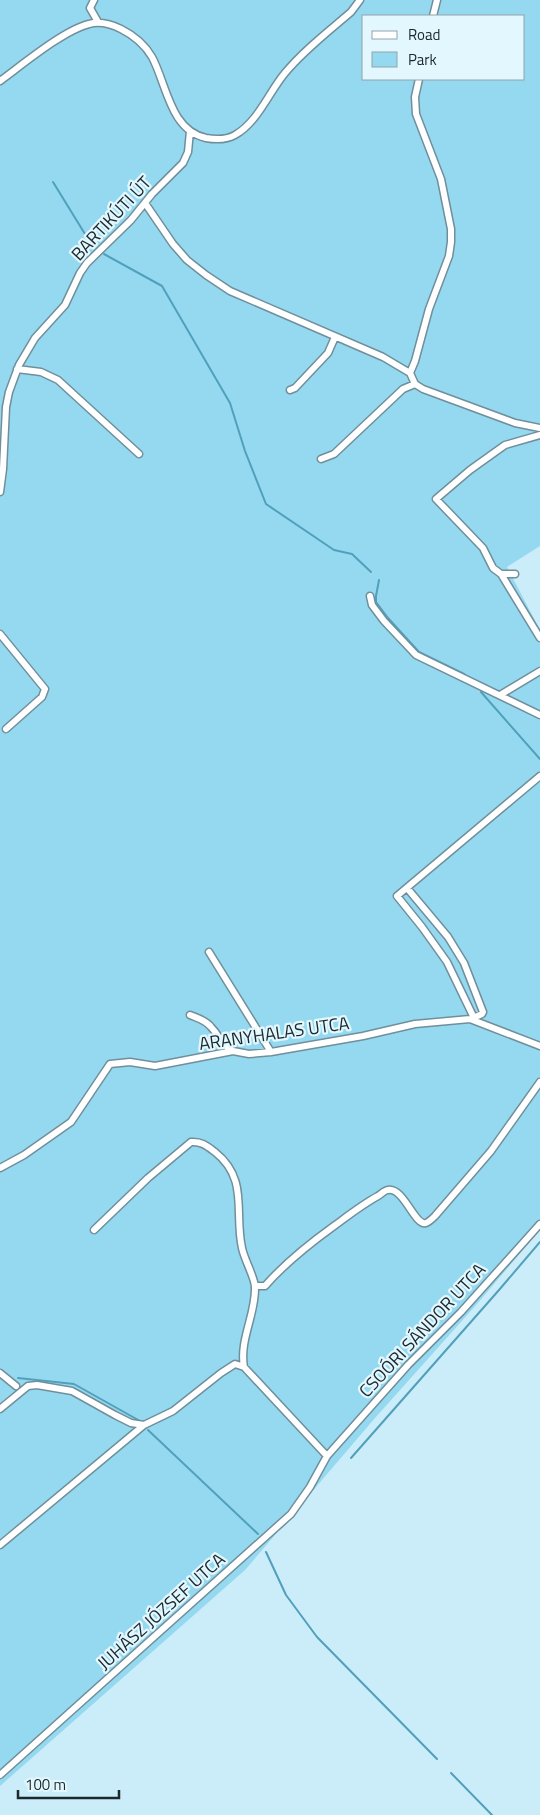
<svg xmlns="http://www.w3.org/2000/svg" width="540" height="1815" font-family="'Titillium Web',sans-serif">
<rect width="100%" height="100%" fill="#cbecf9"/>
<path fill="#95d9f1" fill-rule="evenodd" d="M 0,0 L 540,0 L 540,546 L 507,567 L 540,630 L 540,1230 L 477,1304 L 375,1418 L 245,1570 L 0,1786 ZM 364,16 L 524,16 L 524,79 L 364,79 Z"/>
<g fill="none" stroke-linecap="round" stroke-linejoin="round">
<path stroke="#51a0bb" stroke-width="2" d="M 53,182 L 93,247
M 104,254 L 162,286 L 230,403 L 245,451 L 266,504 L 334,550 L 352,554 L 371,572
M 379,580 L 376,596 L 376,602 L 388,618 L 419,652 L 464,674
M 481,692 L 540,759
M 18,1378 L 74,1384 L 140,1421
M 148,1430 L 258,1534
M 351,1458 L 499,1290 L 540,1242
M 266,1552 L 286,1595 L 317,1637 L 437,1759
M 451,1773 L 492,1815"/>
<g stroke="#708f9b" stroke-width="9">
<path id="street" d="M 94,0 L 90,8 L 98,22
M 433,16 L 437,0
M 0,81 C 22,65 64,30 89,24 C 100,21 111,24 121,29 C 133,35 145,45 152,57 C 167,85 170,130 206,138 C 217,140 226,140 235,135 C 258,122 269,92 285,73 C 304,50 329,31 351,12 L 360,0
M 145,203 L 173,244 L 187,260 L 206,275 L 230,291 L 383,357 L 410,373 L 415,384 L 423,389 L 515,423 L 540,428
M 17,369 L 41,372 L 58,380 L 139,454
M 410,373 L 415,361 L 429,309 L 449,256 L 451,242 L 451,229 L 441,179 L 416,114 L 415,97 L 419,79
M 290,390 L 295,388 L 328,353 L 335,337
M 321,459 L 334,454 L 403,389 L 415,384
M 0,492 L 3,469 L 6,407 L 9,392 L 19,365 L 35,338 L 65,305 L 80,273 L 87,263 L 131,220 L 152,194 L 183,163 L 188,152 L 190,131
M 501,574 L 540,638
M 515,574 L 501,574 L 493,568 L 483,548 L 436,499 L 470,470 L 505,445 L 540,435
M 370,596 L 372,605 L 384,621 L 416,655 L 540,715
M 0,634 L 45,689 L 42,697 L 6,729
M 500,695 L 540,671
M 407,888 L 448,937 L 464,963 L 483,1012 L 482,1014 L 471,1019
M 209,952 L 271,1052
M 190,1015 C 197,1018 206,1020 211,1027 C 221,1037 218,1042 233,1051
M 474,1018 L 447,962 L 422,927 L 397,896 L 540,776
M 0,1168 L 24,1155 L 71,1122 L 110,1064 L 130,1062 L 155,1066 L 233,1051 L 249,1054 L 271,1052 L 363,1036 L 415,1024 L 470,1019 L 540,1046
M 94,1230 L 148,1178 L 191,1142 C 201,1141 207,1146 215,1152 C 249,1179 234,1212 242,1248 C 244,1259 255,1278 255,1287 C 256,1314 239,1340 244,1367
M 255,1286 L 265,1286 C 286,1262 309,1244 334,1226 C 349,1215 363,1204 378,1196 C 381,1194 385,1190 388,1190 C 404,1187 415,1227 426,1223 C 429,1222 433,1218 435,1216 L 491,1151 L 540,1082
M 0,1373 L 16,1386
M 0,1409 L 28,1386 L 37,1385 L 72,1391 L 115,1415 L 131,1423 L 144,1425 L 173,1411 L 221,1373 L 235,1364 L 244,1367 L 327,1456
M 0,1545 L 144,1425
M 0,1775 L 291,1514 L 310,1487 L 327,1456 L 408,1365 L 461,1312 L 540,1224"/>
</g>
<use href="#street" stroke="#fff" stroke-width="6"/>
</g>
<g text-anchor="middle" dominant-baseline="central" stroke-width="4.5" stroke-linejoin="round" paint-order="stroke">
<g font-size="18" fill="#1b282c" stroke="#e3f7fe">
<text transform="translate(111 218) rotate(-47)">BARTIKÚTI ÚT</text>
<text transform="translate(274 1033) rotate(-8)">ARANYHALAS UTCA</text>
<text transform="translate(422 1330) rotate(-47)">CSOÓRI SÁNDOR UTCA</text>
<text transform="translate(161 1611) rotate(-42)">JUHÁSZ JÓZSEF UTCA</text>
</g>
</g>
<rect x="362" y="15" width="162" height="65" fill="#e3f7fe" stroke="#93a4aa"/>
<rect x="372" y="31" width="25" height="8" fill="#ffffff" stroke="#93a4aa"/>
<text x="408" y="40" font-size="15" fill="#1b282c">Road</text>
<rect x="372" y="52" width="25" height="15" fill="#95d9f1" stroke="#93a4aa"/>
<text x="408" y="65" font-size="15" fill="#1b282c">Park</text>
<path d="M18 1790v8h101v-8" fill="none" stroke="#1b282c" stroke-width="2.5"/>
<text x="25" y="1790" font-size="15" fill="#1b282c" stroke="#e3f7fe" stroke-width="4" paint-order="stroke">100 m</text>
</svg>
